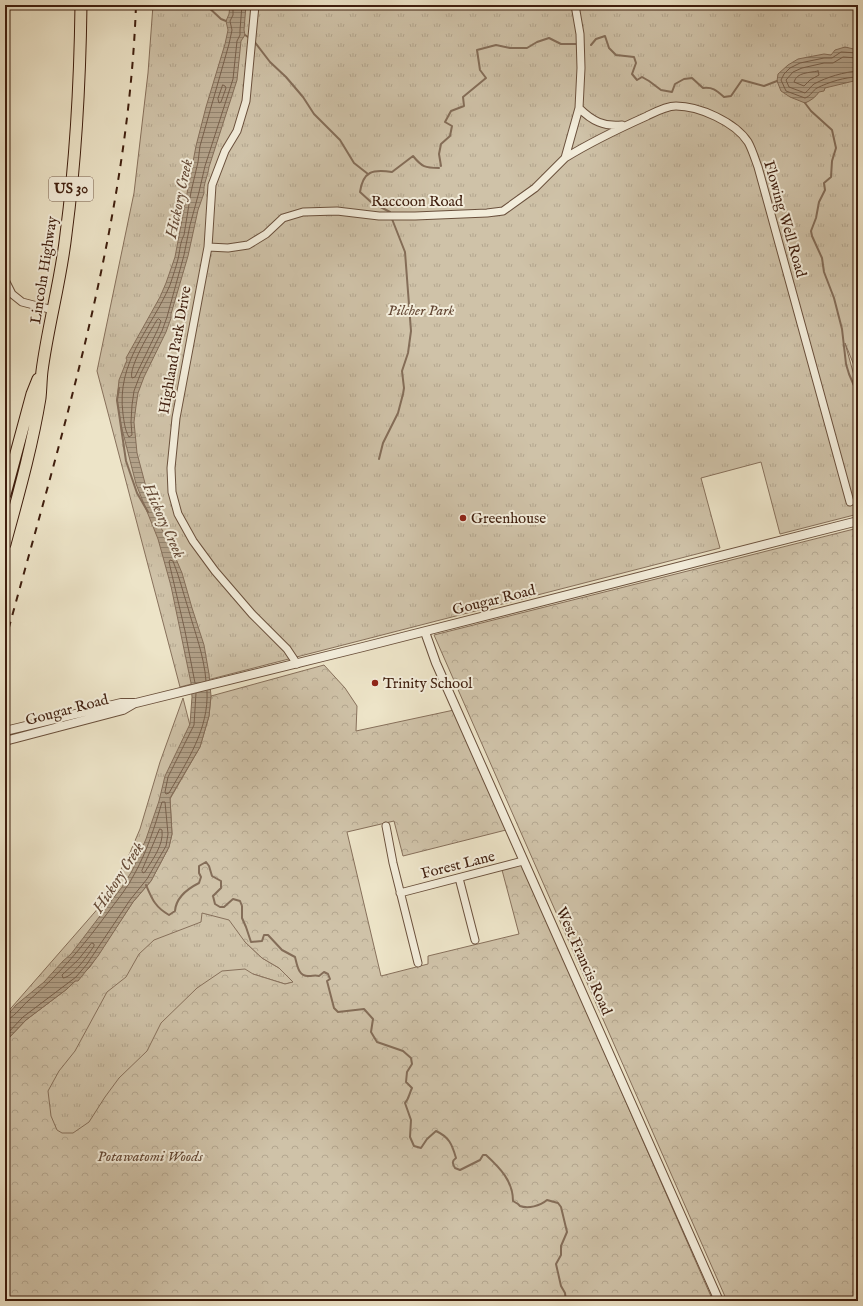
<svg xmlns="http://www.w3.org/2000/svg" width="863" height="1306" font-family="'IM FELL English',serif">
<defs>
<pattern id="grass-tufts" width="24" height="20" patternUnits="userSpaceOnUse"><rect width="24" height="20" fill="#cfc2a8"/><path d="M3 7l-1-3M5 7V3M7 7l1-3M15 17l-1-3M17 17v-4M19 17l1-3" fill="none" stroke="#b3a68f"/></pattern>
<pattern id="forest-crowns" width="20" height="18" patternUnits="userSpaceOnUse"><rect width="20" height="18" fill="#cfc2a8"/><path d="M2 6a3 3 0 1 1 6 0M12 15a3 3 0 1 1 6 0" fill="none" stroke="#b3a68f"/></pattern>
<pattern id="water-rules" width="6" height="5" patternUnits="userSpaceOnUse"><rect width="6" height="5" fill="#b2a189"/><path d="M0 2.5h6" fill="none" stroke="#92836e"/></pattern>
</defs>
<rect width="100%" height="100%" fill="#ede4c8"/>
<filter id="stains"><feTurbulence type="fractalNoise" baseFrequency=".005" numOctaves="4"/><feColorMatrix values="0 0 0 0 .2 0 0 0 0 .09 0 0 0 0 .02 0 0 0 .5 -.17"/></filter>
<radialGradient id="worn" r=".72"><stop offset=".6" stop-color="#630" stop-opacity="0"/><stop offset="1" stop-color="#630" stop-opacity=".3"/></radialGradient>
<path fill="url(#grass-tufts)" stroke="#87705b" d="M 153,5 L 858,5 L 858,378 L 855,368 L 845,343 L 858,390 L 858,514 L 780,534 L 761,462 L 701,478 L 720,548 L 180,687 L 97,371 L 134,193 L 148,73 Z
M 183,698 L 245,942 L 262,958 L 279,968 L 294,982 L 285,984 L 253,974 L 5,1301 L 5,1015 L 101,905 L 129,855 L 140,829 L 160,762 Z"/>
<path fill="url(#forest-crowns)" stroke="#87705b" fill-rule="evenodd" d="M 858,528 L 858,1301 L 727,1301 L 434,635 Z
M 324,665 L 345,688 L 357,706 L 356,731 L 454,710 L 506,830 L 403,856 L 394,821 L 347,832 L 381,976 L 428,964 L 428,956 L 519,934 L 502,870 L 522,864 L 713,1301 L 5,1301 L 5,1042 L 26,1020 L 67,989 L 90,967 L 133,902 L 151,881 L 169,847 L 172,834 L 170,799 L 200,747 L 209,716 L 211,696 ZM 202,913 L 229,920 L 245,942 L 262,958 L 279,968 L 293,982 L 285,984 L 253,974 L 245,969 L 222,971 L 197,988 L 161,1023 L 147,1051 L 119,1078 L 105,1097 L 89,1122 L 73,1133 L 62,1133 L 57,1130 L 51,1116 L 48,1091 L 59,1071 L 75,1051 L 107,992 L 126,977 L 139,954 L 154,940 L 201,922 Z"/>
<path fill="url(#water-rules)" stroke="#846d58" d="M 230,5 L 246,5 L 244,30 L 245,35 L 241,41 L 237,80 L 209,167 C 208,176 203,184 204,193 L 198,210 L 188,256 L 171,314 L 171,318 L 166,332 L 144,377 L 138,393 L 136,406 L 134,422 L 137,453 L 146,487 L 161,528 L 168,540 L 182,573 L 192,608 L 204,645 L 209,674 L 211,696 L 209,716 L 200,747 L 170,798 L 172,834 L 169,847 L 151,881 L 133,902 L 98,956 L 78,981 L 75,981 L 67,989 L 26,1020 L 5,1042 L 5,1018 L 16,1005 L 44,982 L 63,961 L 71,954 L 122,887 L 132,871 L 146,839 L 159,801 L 165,776 L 190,724 L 192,697 L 191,683 L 171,586 L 158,539 L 136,484 L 121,425 L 117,400 L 119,380 L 127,360 L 126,358 L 160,297 L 166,283 L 175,257 L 196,146 L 206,107 L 225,44 L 228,30 L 226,21 L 229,14 Z
M 845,47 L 858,50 L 858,80 L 825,88 L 824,91 L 819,92 C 816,97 810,101 805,103 L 790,97 L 781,91 L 777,81 L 778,74 L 788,65 L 798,59 L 824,54 L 831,55 L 835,50 Z"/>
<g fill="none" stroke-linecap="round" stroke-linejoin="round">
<path stroke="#78604c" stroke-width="1" d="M 233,5 L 233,15 L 230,21 L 232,30 L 229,44 L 200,146 L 198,162 L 191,192 L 184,235 C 180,242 180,251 178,259 C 176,267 173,276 170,285 C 151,330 116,361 123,414 C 124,421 125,431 129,437 L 132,435 L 131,422 L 132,405 L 134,391 L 140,375 L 162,331 L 167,317 L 184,255 L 190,225 L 199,192 L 205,166 L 233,79 L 237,41 L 240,35 L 240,30 L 242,5
M 858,53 L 841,52 L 832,58 L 824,58 L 800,63 L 790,68 L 784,74 L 781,80 L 786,91 L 805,98 C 811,96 813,90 817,88 C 829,82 845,77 858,77
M 858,58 L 843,57 L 833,63 L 824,63 L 802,68 L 793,72 L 786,80 L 789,87 L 805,93 C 809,90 811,86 814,84 C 827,77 844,72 858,71
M 818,71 L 819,75 L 810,80 L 804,86 L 794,82 C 797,72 809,73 818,71 Z
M 223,85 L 225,86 L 226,88 L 221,102 L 219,103 L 218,99 Z
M 159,319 L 161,321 L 158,329 L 135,377 L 132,378 C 128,368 151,330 157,320 Z
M 195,683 L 185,631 L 169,562 L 170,560 L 173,561 C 179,576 183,592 188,608 C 195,633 204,655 206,681
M 196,693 L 194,725 L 168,777 L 165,792 L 166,794 L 169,793 C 187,761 209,729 207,691
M 160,829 L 162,830 C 164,845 152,860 145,872 L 143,873 L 142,871 Z
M 92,943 L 94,944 L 94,946 C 88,955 73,977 63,978 L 62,975 L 78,960 Z
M 5,1020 C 12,1020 22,1006 28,1001 C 59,975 85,944 109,911 C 118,899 128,887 135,873 C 147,851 155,826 162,802 L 165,802 L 168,834 L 166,846 L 147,879 L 130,900 L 87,964 L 76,977 L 23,1017 L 5,1036"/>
<path stroke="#846d58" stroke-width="2" d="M 206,5 L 221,19 L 226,21
M 245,35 L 248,37
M 254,41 L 270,62 L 286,77 L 303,97 L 314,114 L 340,140 L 354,163 L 368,174
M 591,45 L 596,39 L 605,36 L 609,48 L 616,55 L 634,57 L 636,63 L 632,74 L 637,80 L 642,77 L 649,81 L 661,90 L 672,92 L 675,84 L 684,79 L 692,78 L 703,88 C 713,87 716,90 724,97 L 731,96 L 742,80 L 764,86 L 777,81
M 805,103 L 811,111 L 832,130 L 836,148 L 832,161 L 831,177 L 824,183 L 825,190 L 819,202 L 816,218 L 811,231 L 812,236 L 822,258 L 824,272 L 834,298 L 842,329 L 846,364 L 849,374 L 858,395
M 441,166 L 439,154 L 441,144 L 450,136 L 452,126 L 445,122 L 451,111 L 464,106 L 463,97 L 486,78 L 480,70 L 477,50 L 496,45 L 510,48 L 527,48 L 537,42 L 549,38 L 561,44 L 576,44
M 390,212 L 371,202 L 360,192 C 363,171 373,169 392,172 L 413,156 C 422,167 425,168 439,168
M 119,388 L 117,400 L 126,461 L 137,493 L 148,512
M 379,459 L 383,443 L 398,413 L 403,394 L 404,388 L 402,371 L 408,353 L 411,331 L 405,252 L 392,219
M 146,885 C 152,899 155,907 169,915 L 175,911 C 176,897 187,889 199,883 L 201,877 L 199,873 L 199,866 L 206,862 L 209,866 L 212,876 L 221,881 L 221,888 L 213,896 L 215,904 L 220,907 L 224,907 L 233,899 L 240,901 L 242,906 L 242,918 L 246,927 L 251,942 L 262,941 L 264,935 L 268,935 L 282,950 L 295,957 C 297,964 298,977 309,976 C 313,976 315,975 319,976 L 324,972 L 328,974 L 330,979 L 327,981 L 334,1008 L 338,1012 L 364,1009 L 373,1019 L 371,1032 L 377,1042 L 403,1051 L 411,1058 L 412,1064 L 407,1072 L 406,1082 L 412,1088 C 409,1094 409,1099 405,1103 L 411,1120 L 410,1137 L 414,1146 L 421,1148 L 427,1139 L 436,1131 C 449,1137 452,1144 456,1158 C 452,1161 452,1163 455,1168 L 460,1170 L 480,1160 L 483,1155 L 486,1155 C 500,1168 513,1181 513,1201 L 518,1204 L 520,1206 C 528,1209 540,1206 547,1200 L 558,1203 L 561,1207 L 567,1232 L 561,1246 L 561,1255 L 556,1264 L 561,1286 L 565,1293 L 566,1301"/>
<g stroke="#6a503c" stroke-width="9">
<path id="minor" d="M 255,5 L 246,101 L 237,131 L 225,151 L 212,185 L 208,247 L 176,418 L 171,468 L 172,492 L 178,514 L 193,541 L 215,571 L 252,614 L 287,649 L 297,664
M 575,5 L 580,34 L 581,68 L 579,108 C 592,121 604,127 622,125
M 565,158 C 591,142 618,129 647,116 C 655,112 666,106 676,106 C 699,106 735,122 748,142 C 752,149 755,159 758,167 L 850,502
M 208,247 L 228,248 L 248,245 L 266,234 L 283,218 L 303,212 L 337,211 L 379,216 L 415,216 L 487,213 L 503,211 L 535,188 L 565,158 L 579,108
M 5,280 L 12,294 L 22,302 L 53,310
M 386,826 L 393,863 L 418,963
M 459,878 L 475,940
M 400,893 L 523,861"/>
</g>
<g stroke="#6a503c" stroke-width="10">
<path id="tertiary" d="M 425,632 L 436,663 C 530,876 625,1088 719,1301
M 5,731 L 121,703 L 136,703 L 363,647 L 858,521
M 5,741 L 123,710 L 135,703"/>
</g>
<g stroke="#3f1e0e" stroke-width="13">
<path id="primary" d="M 5,494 L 32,394 L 38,379
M 5,544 C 18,496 32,447 40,398 C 41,389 41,379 42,371 C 48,325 61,280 66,234 C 76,158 80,81 81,5"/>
</g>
<use href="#minor" stroke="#f3eddb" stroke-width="7"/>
<use href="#tertiary" stroke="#f3eddb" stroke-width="8"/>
<use href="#primary" stroke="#ede4c8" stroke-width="11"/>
<path stroke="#3f1e0e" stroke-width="2" stroke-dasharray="7 7" stroke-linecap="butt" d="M 5,642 C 62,432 128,224 136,5"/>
</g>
<g fill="#8f2418" stroke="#f3eddb" stroke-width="1.5">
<circle cx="463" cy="518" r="4"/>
<circle cx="375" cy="683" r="4"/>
</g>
<g text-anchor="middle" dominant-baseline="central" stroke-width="4" stroke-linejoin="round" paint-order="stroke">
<rect fill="#f3eddb" stroke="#755c4c" stroke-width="1" x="49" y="177" width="44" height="24" rx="3"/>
<g font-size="14" font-weight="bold" fill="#3f1e0e">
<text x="71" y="189">US 30</text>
</g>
<g font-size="15" fill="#3f1e0e" stroke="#f3eddb">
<text x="417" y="201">Raccoon Road</text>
<text transform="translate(785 219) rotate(74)">Flowing Well Road</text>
<text transform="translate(44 270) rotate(-81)">Lincoln Highway</text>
<text transform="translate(175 350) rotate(-80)">Highland Park Drive</text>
<text transform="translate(494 600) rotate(-14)">Gougar Road</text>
<text transform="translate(67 710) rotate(-15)">Gougar Road</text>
<text transform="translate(458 865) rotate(-14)">Forest Lane</text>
<text transform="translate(584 961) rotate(66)">West Francis Road</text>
</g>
<g font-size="15" font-style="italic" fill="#634734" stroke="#f3eddb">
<text x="421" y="310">Pilcher Park</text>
<text x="150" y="1156">Potawatomi Woods</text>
</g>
<g font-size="15" fill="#3f1e0e" stroke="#f3eddb" text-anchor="start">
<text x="471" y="518">Greenhouse</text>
<text x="383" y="683">Trinity School</text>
</g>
<g font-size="16" font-style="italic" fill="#674c39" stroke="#f3eddb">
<text transform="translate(180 199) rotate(-78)">Hickory Creek</text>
<text transform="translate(163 521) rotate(66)">Hickory Creek</text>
<text transform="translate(119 878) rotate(-57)">Hickory Creek</text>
</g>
</g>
<rect width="863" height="1306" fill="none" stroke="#ede4c8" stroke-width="20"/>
<rect x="6" y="6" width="851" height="1294" fill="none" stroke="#3f1e0e" stroke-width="2"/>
<rect x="10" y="10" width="843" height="1286" fill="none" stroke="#3f1e0e"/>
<rect width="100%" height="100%" filter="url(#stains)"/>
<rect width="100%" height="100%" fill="url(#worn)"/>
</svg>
